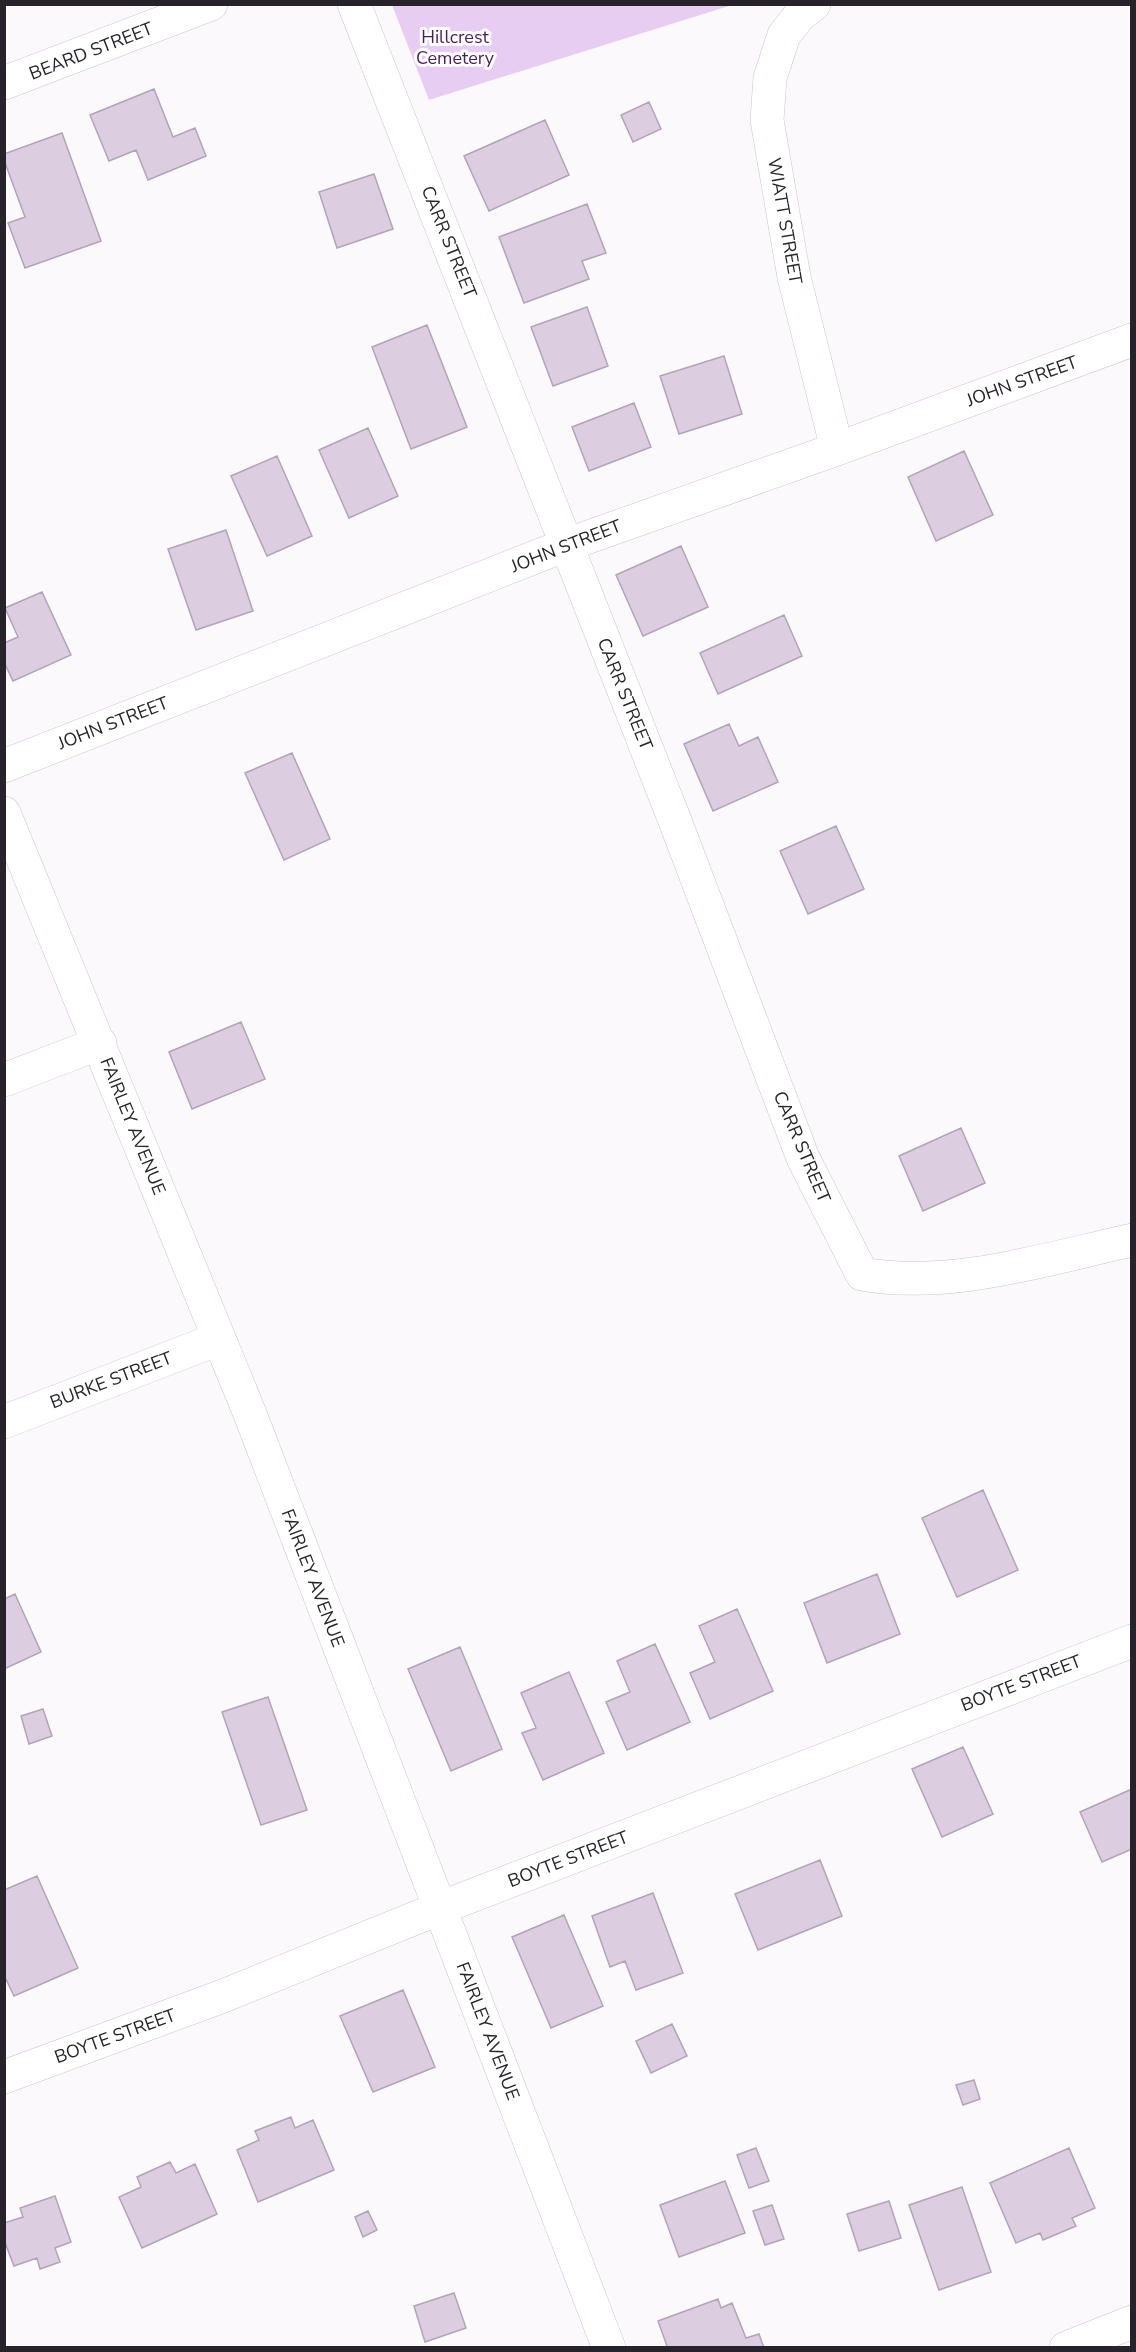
<svg xmlns="http://www.w3.org/2000/svg" width="1136" height="2352" font-family="'Nunito Sans',sans-serif">
<rect width="100%" height="100%" fill="#fcf9fd"/>
<path fill="#e8cdf2" d="M 392,5 L 732,5 L 429,100 Z"/>
<path fill="#dccde1" stroke="#b2a4b7" stroke-width="1.5" d="M 154,89 L 173,137 L 195,128 L 206,156 L 148,180 L 136,150 L 109,161 L 90,115 Z
M 649,102 L 661,129 L 633,142 L 621,115 Z
M 545,120 L 569,175 L 489,211 L 464,156 Z
M 62,133 L 101,241 L 25,268 L 8,223 L 25,217 L 4,160 L 4,154 Z
M 374,174 L 393,229 L 337,248 L 319,192 Z
M 587,204 L 606,253 L 582,261 L 589,279 L 524,303 L 499,237 Z
M 587,307 L 608,366 L 553,386 L 531,327 Z
M 427,325 L 467,427 L 411,449 L 372,347 Z
M 724,356 L 742,414 L 679,434 L 660,376 Z
M 634,403 L 651,447 L 589,471 L 572,427 Z
M 368,428 L 398,496 L 349,518 L 319,450 Z
M 964,451 L 993,515 L 936,541 L 908,477 Z
M 277,456 L 312,536 L 267,556 L 231,476 Z
M 226,530 L 253,611 L 196,630 L 168,549 Z
M 681,546 L 708,607 L 643,636 L 616,575 Z
M 42,592 L 71,655 L 13,681 L 4,662 L 4,643 L 18,637 L 5,608 Z
M 784,615 L 802,656 L 718,694 L 700,653 Z
M 729,724 L 739,746 L 758,737 L 778,782 L 713,811 L 684,744 Z
M 292,753 L 330,839 L 284,860 L 245,773 Z
M 836,826 L 864,889 L 808,914 L 780,851 Z
M 241,1022 L 265,1079 L 192,1109 L 169,1052 Z
M 961,1128 L 985,1183 L 923,1211 L 899,1156 Z
M 983,1490 L 1018,1570 L 957,1597 L 922,1518 Z
M 877,1574 L 900,1634 L 827,1663 L 804,1603 Z
M 15,1594 L 41,1652 L 4,1669 L 4,1599 Z
M 737,1609 L 773,1691 L 710,1719 L 690,1673 L 715,1662 L 699,1626 Z
M 655,1644 L 690,1722 L 627,1750 L 606,1702 L 630,1692 L 617,1661 Z
M 460,1647 L 502,1749 L 451,1771 L 408,1669 Z
M 569,1672 L 604,1753 L 543,1780 L 522,1733 L 536,1728 L 521,1693 Z
M 268,1697 L 307,1810 L 261,1825 L 222,1712 Z
M 43,1709 L 52,1736 L 29,1744 L 21,1716 Z
M 963,1747 L 993,1814 L 942,1837 L 912,1769 Z
M 1132,1789 L 1132,1849 L 1102,1862 L 1080,1812 Z
M 820,1860 L 842,1916 L 758,1950 L 735,1894 Z
M 37,1876 L 78,1968 L 14,1996 L 4,1975 L 4,1890 Z
M 653,1893 L 683,1973 L 636,1990 L 625,1961 L 610,1967 L 592,1916 Z
M 564,1915 L 603,2006 L 551,2028 L 512,1937 Z
M 403,1990 L 435,2067 L 373,2092 L 340,2016 Z
M 672,2024 L 687,2056 L 651,2073 L 636,2041 Z
M 974,2080 L 980,2099 L 963,2105 L 956,2085 Z
M 291,2117 L 295,2128 L 313,2120 L 334,2170 L 258,2202 L 237,2150 L 259,2140 L 255,2131 Z
M 756,2148 L 769,2181 L 749,2188 L 737,2155 Z
M 1069,2148 L 1095,2208 L 1072,2218 L 1076,2226 L 1043,2240 L 1040,2233 L 1016,2243 L 990,2183 Z
M 170,2162 L 176,2173 L 195,2164 L 217,2214 L 142,2248 L 119,2197 L 141,2187 L 137,2177 Z
M 725,2181 L 745,2233 L 679,2257 L 660,2205 Z
M 962,2187 L 991,2272 L 939,2290 L 909,2205 Z
M 55,2196 L 71,2242 L 55,2248 L 60,2262 L 40,2269 L 37,2258 L 14,2266 L 4,2240 L 4,2223 L 23,2217 L 20,2208 Z
M 889,2201 L 901,2238 L 859,2251 L 847,2214 Z
M 772,2205 L 784,2239 L 765,2245 L 753,2211 Z
M 368,2211 L 377,2230 L 363,2237 L 355,2217 Z
M 454,2293 L 466,2328 L 425,2342 L 414,2306 Z
M 718,2299 L 721,2308 L 732,2303 L 746,2338 L 759,2334 L 764,2348 L 664,2348 L 667,2346 L 658,2321 Z"/>
<g fill="none" stroke-linecap="round" stroke-linejoin="round">
<g stroke="#cfc0d4" stroke-width="34">
<path id="minor" d="M 354,4 L 677,826 L 803,1158 L 862,1274 C 949,1290 1046,1259 1132,1240
M 814,4 L 799,16 L 784,35 L 770,78 L 767,120 L 794,277 L 837,449
M 4,83 L 211,4
M 4,766 L 566,545 L 837,449 L 1132,340
M 4,813 L 250,1414 L 609,2348
M 4,1080 L 100,1043
M 4,1422 L 218,1339
M 4,2077 L 223,1996 L 440,1908 L 1132,1641
M 1066,2348 L 1132,2322"/>
</g>
<use href="#minor" stroke="#fff" stroke-width="33"/>
</g>
<g text-anchor="middle" dominant-baseline="central" stroke-width="6" stroke-linejoin="round" paint-order="stroke">
<g font-size="18" fill="#491e57" stroke="#fff">
<text x="455" y="37">Hillcrest<tspan x="455" dy="21">Cemetery</tspan></text>
</g>
<g font-size="18" fill="#28222a" stroke="#fff">
<text transform="translate(91 51) rotate(-21)">BEARD STREET</text>
<text transform="translate(785 221) rotate(80)">WIATT STREET</text>
<text transform="translate(449 242) rotate(68)">CARR STREET</text>
<text transform="translate(1022 381) rotate(-20)">JOHN STREET</text>
<text transform="translate(566 546) rotate(-21)">JOHN STREET</text>
<text transform="translate(625 694) rotate(68)">CARR STREET</text>
<text transform="translate(113 723) rotate(-21)">JOHN STREET</text>
<text transform="translate(133 1126) rotate(68)">FAIRLEY AVENUE</text>
<text transform="translate(802 1147) rotate(67)">CARR STREET</text>
<text transform="translate(111 1380) rotate(-21)">BURKE STREET</text>
<text transform="translate(313 1578) rotate(69)">FAIRLEY AVENUE</text>
<text transform="translate(1021 1683) rotate(-21)">BOYTE STREET</text>
<text transform="translate(568 1859) rotate(-21)">BOYTE STREET</text>
<text transform="translate(488 2031) rotate(69)">FAIRLEY AVENUE</text>
<text transform="translate(115 2036) rotate(-20)">BOYTE STREET</text>
</g>
</g>
<rect width="1136" height="2352" fill="none" stroke="#28222a" stroke-width="12"/>
</svg>
